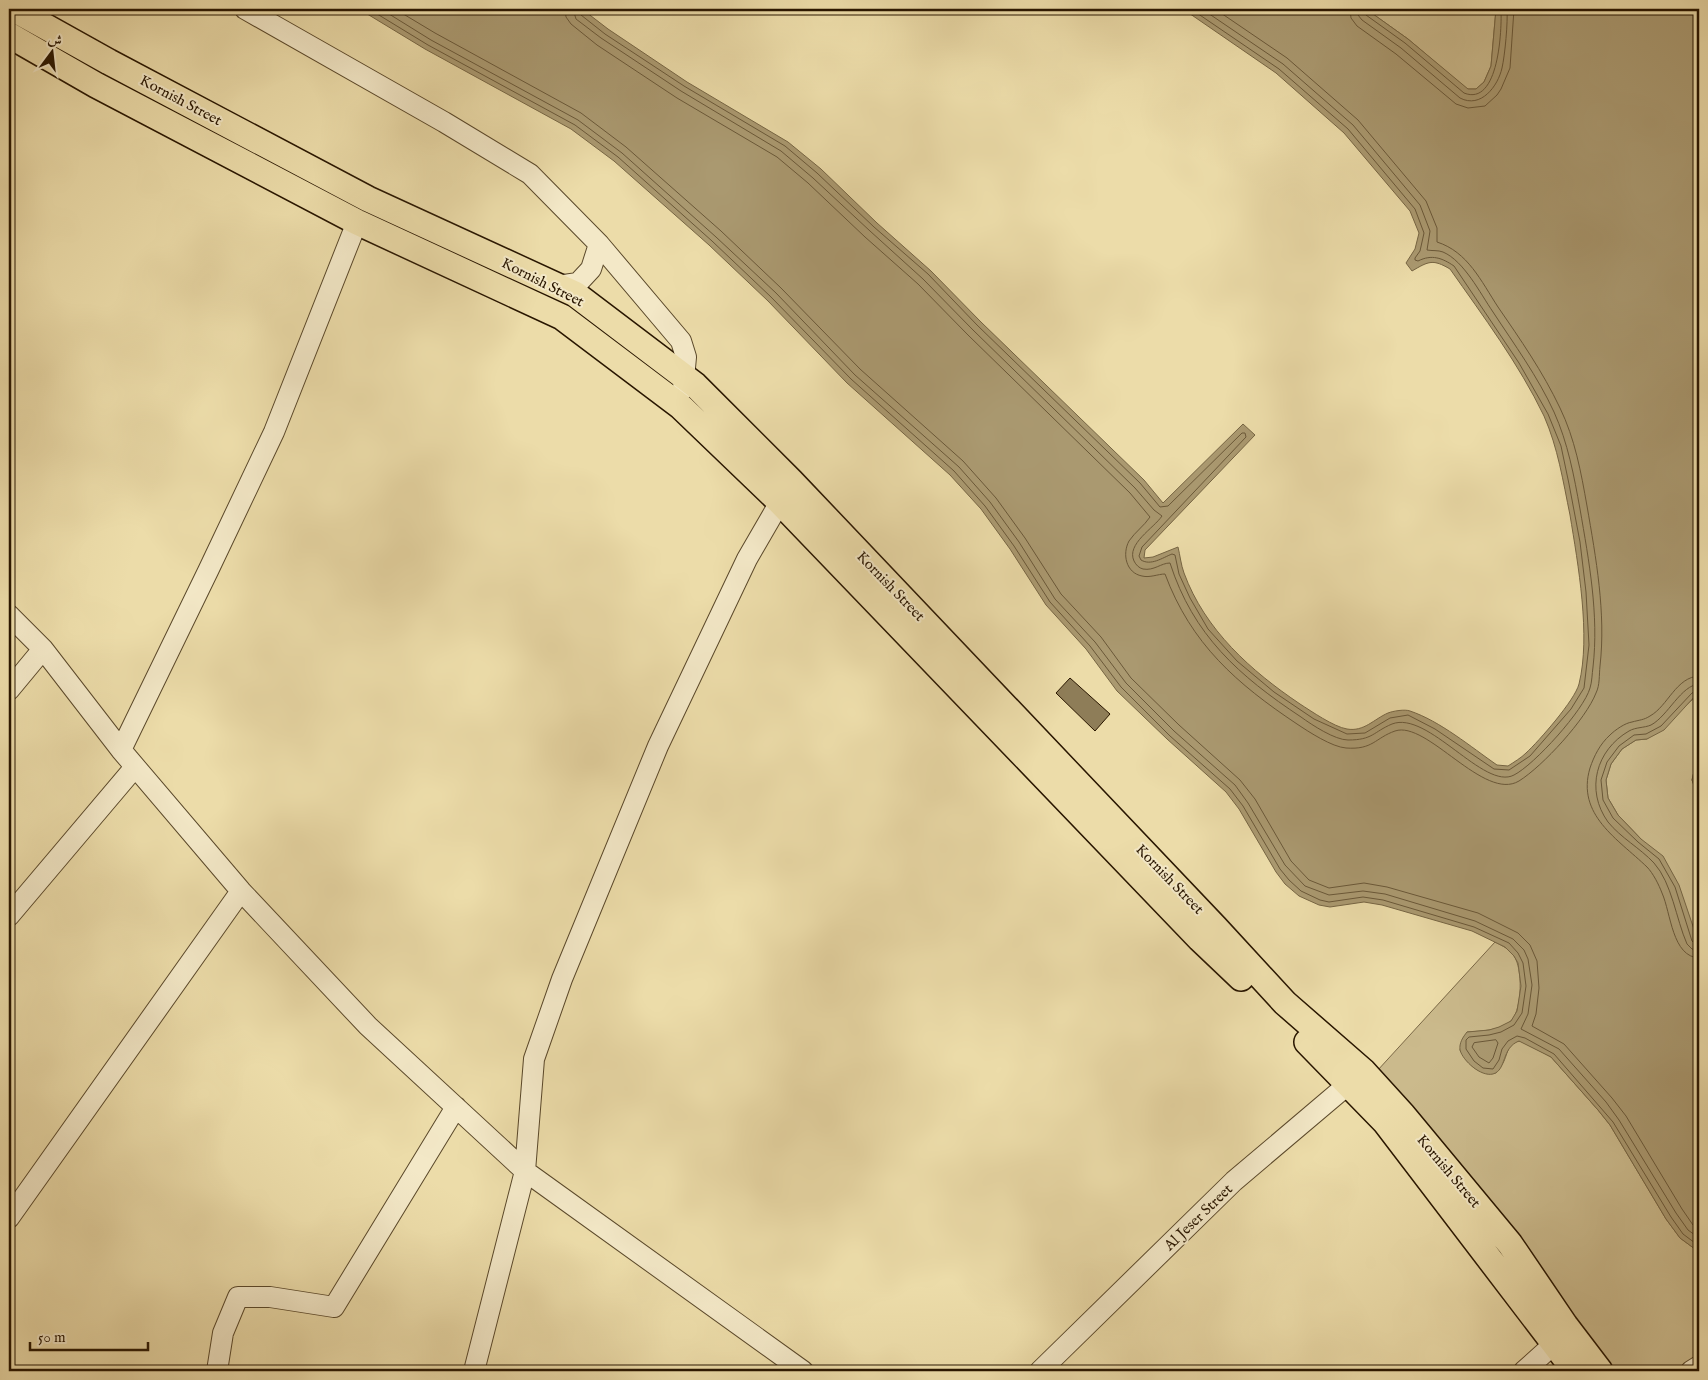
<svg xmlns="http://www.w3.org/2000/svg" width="1708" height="1380" font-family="'IM FELL English',Amiri,serif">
	<rect width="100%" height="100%" fill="#ecdca9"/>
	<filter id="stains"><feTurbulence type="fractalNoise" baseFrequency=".004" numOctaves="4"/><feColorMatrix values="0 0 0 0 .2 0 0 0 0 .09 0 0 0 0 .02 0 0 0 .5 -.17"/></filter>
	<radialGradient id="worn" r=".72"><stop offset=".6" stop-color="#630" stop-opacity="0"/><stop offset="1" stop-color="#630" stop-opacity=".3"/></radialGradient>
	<path fill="#cbba8c" stroke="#7a6846" d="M 1366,9 L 1496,9 L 1491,66 L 1484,82 L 1476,89 L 1467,89 L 1408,39 Z
		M 1699,694 L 1699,756 L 1697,759 L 1692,780 L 1699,799 L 1699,944 L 1693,929 L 1641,839 L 1618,815 L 1608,798 L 1606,780 L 1611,764 L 1622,749 L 1636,740 L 1647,739 Z
		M 1495,942 C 1503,946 1509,949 1514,956 C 1523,969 1522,1008 1512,1020 C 1501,1031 1481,1031 1467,1032 L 1460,1050 C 1471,1067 1475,1073 1496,1073 C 1498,1070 1501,1066 1503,1063 C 1508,1054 1508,1038 1523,1042 L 1551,1057 L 1598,1110 L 1610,1125 L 1666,1219 L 1680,1238 L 1699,1252 L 1699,1371 L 1605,1371 L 1377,1071 Z"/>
	<path fill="#aa9970" stroke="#766543" d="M 359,9 L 582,9 L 608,29 L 687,82 L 788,142 L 821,169 L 877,223 L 931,271 L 981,322 L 1144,480 L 1163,503 L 1243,424 L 1255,435 L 1145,550 L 1144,558 L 1153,557 L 1178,547 C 1180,555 1181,565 1184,573 C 1205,630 1251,671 1300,704 C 1311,711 1334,727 1347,729 C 1364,732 1374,719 1388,713 C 1393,711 1405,709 1410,711 C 1440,721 1471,747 1497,765 L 1508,766 C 1514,762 1521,758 1526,753 C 1539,741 1575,700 1579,684 C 1591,636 1578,564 1570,515 C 1563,481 1558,448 1544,416 C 1519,364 1483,316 1450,269 C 1433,259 1429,261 1412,271 L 1406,263 L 1415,249 L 1419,233 L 1410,211 L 1344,133 L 1276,73 L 1183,9 L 1366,9 L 1408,39 L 1468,89 L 1476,89 L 1484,82 L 1491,66 L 1496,9 L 1699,9 L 1699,694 L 1695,696 L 1664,730 L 1647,739 L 1636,740 L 1622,749 L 1611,764 L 1606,780 L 1608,798 L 1618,815 L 1641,839 L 1663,856 L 1679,885 L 1699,944 L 1699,1252 L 1680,1238 L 1666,1219 L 1610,1125 L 1598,1110 L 1551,1057 L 1519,1041 C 1501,1048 1507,1070 1493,1074 C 1481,1077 1463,1061 1460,1050 C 1459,1043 1463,1037 1467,1032 L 1489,1030 L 1499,1027 L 1511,1021 L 1517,1011 L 1521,986 L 1518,963 L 1514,956 L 1505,947 L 1472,931 L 1382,905 L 1364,902 L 1330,907 L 1319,905 L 1299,896 L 1285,884 L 1276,872 L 1239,809 L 1226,792 L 1167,739 L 1117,691 L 1086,649 L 1046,605 L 1010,549 L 981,509 L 950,475 L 847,383 L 768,301 L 709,245 L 614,161 L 571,129 L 425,49 Z
		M 1699,756 L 1699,799 L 1692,780 L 1697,759 Z"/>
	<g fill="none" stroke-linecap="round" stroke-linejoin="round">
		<path stroke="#6a5838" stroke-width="1" d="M 369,9 L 428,45 L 575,125 L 618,157 L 712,241 L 771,297 L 851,379 L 954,471 L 985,506 L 1014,546 L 1050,602 L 1090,646 L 1121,687 L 1170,736 L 1230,789 L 1243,806 L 1280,869 L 1289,880 L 1301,891 L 1320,900 L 1329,902 L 1363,897 L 1383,900 L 1474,927 L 1509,943 L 1518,953 L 1523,963 L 1526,986 L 1522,1013 L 1514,1025 L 1501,1032 L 1489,1035 L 1469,1037 L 1466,1040 L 1466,1049 L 1474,1061 L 1483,1068 L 1493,1069 L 1499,1060 L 1502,1049 L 1508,1041 L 1517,1036 L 1525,1038 L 1554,1054 L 1613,1122 L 1671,1217 L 1683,1234 L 1699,1246
			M 381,9 L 431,40 L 578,120 L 622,153 L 716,237 L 776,293 L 855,375 L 959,467 L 990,502 L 1019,542 L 1055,599 L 1095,642 L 1126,683 L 1174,731 L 1235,785 L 1248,803 L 1285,865 L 1305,886 L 1329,895 L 1363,891 L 1385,894 L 1475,921 L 1513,939 L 1524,950 L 1528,959 L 1532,985 L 1528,1014 L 1521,1029 L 1559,1049 L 1606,1102 L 1619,1120 L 1676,1213 L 1688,1230 L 1699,1238
			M 395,9 L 435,33 L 581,113 L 626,147 L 721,231 L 781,288 L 860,369 L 963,461 L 996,498 L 1025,538 L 1061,594 L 1101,637 L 1131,678 L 1179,725 L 1240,780 L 1255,799 L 1291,861 L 1309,880 L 1329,888 L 1364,883 L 1387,887 L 1478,913 L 1518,933 L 1530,945 L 1537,961 L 1539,988 L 1536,1014 L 1532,1026 L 1564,1044 L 1612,1098 L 1626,1116 L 1682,1209 L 1693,1225 L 1699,1229
			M 565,9 L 566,17 L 571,24 L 597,45 L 677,98 L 777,157 L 808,183 L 865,237 L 918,284 L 968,335 L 1130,493 L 1150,517 C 1144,526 1135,532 1129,541 C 1122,554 1126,573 1142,576 C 1150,578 1158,574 1165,574 C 1191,644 1237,684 1297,724 C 1309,732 1332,747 1346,748 C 1373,750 1375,738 1395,731 C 1427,720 1484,802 1519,781 C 1543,766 1586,719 1596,693 C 1600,685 1599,675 1600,666 C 1606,613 1596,558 1587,506 C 1581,472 1575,439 1560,408 C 1543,372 1520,339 1498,307 C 1481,281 1468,252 1437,242 L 1437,228 L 1426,201 L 1358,120 L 1287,58 L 1215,9
			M 573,9 L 576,19 L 601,38 L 681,91 L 781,151 L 813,178 L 870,231 L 923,279 L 973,330 L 1135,488 L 1154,510 L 1162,516 C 1154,528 1126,544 1134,561 C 1136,565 1139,568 1143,569 C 1154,571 1161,563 1170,563 C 1193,635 1239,676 1301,717 C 1312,725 1335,740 1348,740 C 1373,740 1373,732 1392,724 C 1428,710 1484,791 1514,775 C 1534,765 1584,710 1590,688 C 1592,682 1592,674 1593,667 C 1599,615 1589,561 1580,509 C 1574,476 1568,443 1554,412 C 1538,377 1514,344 1493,312 C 1480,293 1464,261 1443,252 C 1438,250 1432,251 1427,250 L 1430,231 L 1420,205 L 1353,125 L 1283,64 L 1202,9
			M 579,9 L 581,15 L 605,34 L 684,86 L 785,146 L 817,173 L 874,227 L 928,274 L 977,325 L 1140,483 L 1160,507 L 1168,506 L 1242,433 L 1245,433 L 1246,437 L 1142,547 L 1139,556 L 1141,560 C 1151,566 1162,558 1172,554 L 1175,555 L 1179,574 L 1190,598 L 1208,629 L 1237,661 L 1274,692 L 1314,719 L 1347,734 L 1365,733 L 1390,718 L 1408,715 L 1435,729 L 1494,769 L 1509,770 L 1530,756 L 1571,709 L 1584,688 L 1589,645 L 1586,592 L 1580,542 L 1569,484 L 1561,446 L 1548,414 L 1519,363 L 1454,266 C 1442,258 1432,254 1418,261 L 1415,260 L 1415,258 L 1420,251 L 1424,233 L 1415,209 L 1348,129 L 1279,69 L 1191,9
			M 1350,9 L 1351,18 L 1357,26 L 1396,54 L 1456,104 L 1468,108 L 1485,106 L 1497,95 L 1501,89 L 1510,68 L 1514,9
			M 1357,9 L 1358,15 L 1362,20 L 1401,48 L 1460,98 C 1481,109 1498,86 1502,68 C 1505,55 1508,22 1507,9
			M 1363,9 L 1366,15 L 1405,43 L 1464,93 C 1499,107 1502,29 1501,9
			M 1699,676 C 1676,677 1668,706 1650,716 C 1644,720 1639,720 1632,722 C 1625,723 1615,730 1610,735 C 1600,744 1594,756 1590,768 C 1576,815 1618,839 1647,867 C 1653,873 1659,885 1662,893 C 1671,913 1672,957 1699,958
			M 1699,684 C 1681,685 1668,716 1651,725 C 1644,728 1636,727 1629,731 C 1596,750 1585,790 1608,822 C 1621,838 1640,848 1654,863 C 1672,883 1676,919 1687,944 L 1692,949 L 1699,951
			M 1699,690 L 1692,693 L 1661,726 L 1646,734 L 1634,735 L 1619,746 L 1607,762 L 1601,780 L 1603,800 L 1613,818 L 1638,842 L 1659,859 L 1675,887 L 1692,941 L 1695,944 L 1699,944
			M 1496,1040 L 1498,1043 L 1493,1058 L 1489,1063 L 1479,1057 L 1472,1047 L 1474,1043 Z"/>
	</g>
	<path fill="#8e7d58" stroke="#291600" d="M 1070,678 L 1110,714 L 1095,731 L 1056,693 Z"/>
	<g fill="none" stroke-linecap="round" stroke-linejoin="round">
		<g stroke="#5a482a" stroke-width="22">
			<path id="minor" d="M 245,9 L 444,122 L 530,174 L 599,244 L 681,341 L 686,357 L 683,389
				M 557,286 L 578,283 L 591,269 L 599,244
				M 9,615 L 43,649 L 121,750 L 241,891 L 368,1026 L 525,1171 L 803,1371
				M 9,690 L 43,649
				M 121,750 L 208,571 L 274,432 L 357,222
				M 9,916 L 135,767
				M 9,1218 L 241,891
				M 217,1371 L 223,1333 L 238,1297 L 270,1297 L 334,1307 L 456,1107
				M 474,1371 L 525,1171 L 534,1059 L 562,979 L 658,746 L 747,559 L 780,502
				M 1040,1371 L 1234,1181 L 1358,1076
				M 1524,1371 L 1554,1344
				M 1691,1371 L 1699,1366"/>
		</g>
		<g stroke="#291600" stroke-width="28">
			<path id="major" d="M 14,9 L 109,62 L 368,199 L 575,294 L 695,385 L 791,481 L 1215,927 L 1285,1003 L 1363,1071 L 1403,1115 L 1510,1244 L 1565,1325 L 1600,1371
				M 9,35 L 96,85 L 357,222 L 562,317 L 680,406 L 780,502 L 1200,939 L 1241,978
				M 1307,1042 L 1385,1122 L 1575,1371"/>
		</g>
		<use href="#minor" stroke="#f3e8c7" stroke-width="20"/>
		<use href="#major" stroke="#ecdca9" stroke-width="25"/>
	</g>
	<g text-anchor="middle" stroke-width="4" stroke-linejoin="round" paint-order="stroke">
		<g font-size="15" fill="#291600" stroke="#f3e8c7">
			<text transform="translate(181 100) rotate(28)" y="5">Kornish Street</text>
			<text transform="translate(543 282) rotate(27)" y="5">Kornish Street</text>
			<text transform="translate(891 586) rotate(46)" y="5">Kornish Street</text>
			<text transform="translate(1170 879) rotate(46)" y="5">Kornish Street</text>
			<text transform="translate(1449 1171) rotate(50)" y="5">Kornish Street</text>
			<text transform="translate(1198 1217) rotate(-44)" y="5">Al Jeser Street</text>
		</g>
	</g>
	<rect width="1708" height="1380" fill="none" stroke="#ecdca9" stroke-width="30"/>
	<rect x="10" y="10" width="1688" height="1360" fill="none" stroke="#291600" stroke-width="2.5"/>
	<rect x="15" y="15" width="1678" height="1350" fill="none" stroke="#291600"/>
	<g transform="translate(52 52) rotate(15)" stroke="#f3e8c7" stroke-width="4" paint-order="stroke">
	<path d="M0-4L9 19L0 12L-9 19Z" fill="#291600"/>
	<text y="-8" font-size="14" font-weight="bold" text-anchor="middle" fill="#291600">ش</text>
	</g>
	<path d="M30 1342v8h118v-8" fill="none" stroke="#291600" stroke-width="2.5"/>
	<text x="38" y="1342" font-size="15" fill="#291600" stroke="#f3e8c7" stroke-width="4" paint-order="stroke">50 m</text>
	<rect width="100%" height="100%" filter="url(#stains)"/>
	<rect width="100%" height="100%" fill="url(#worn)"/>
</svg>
